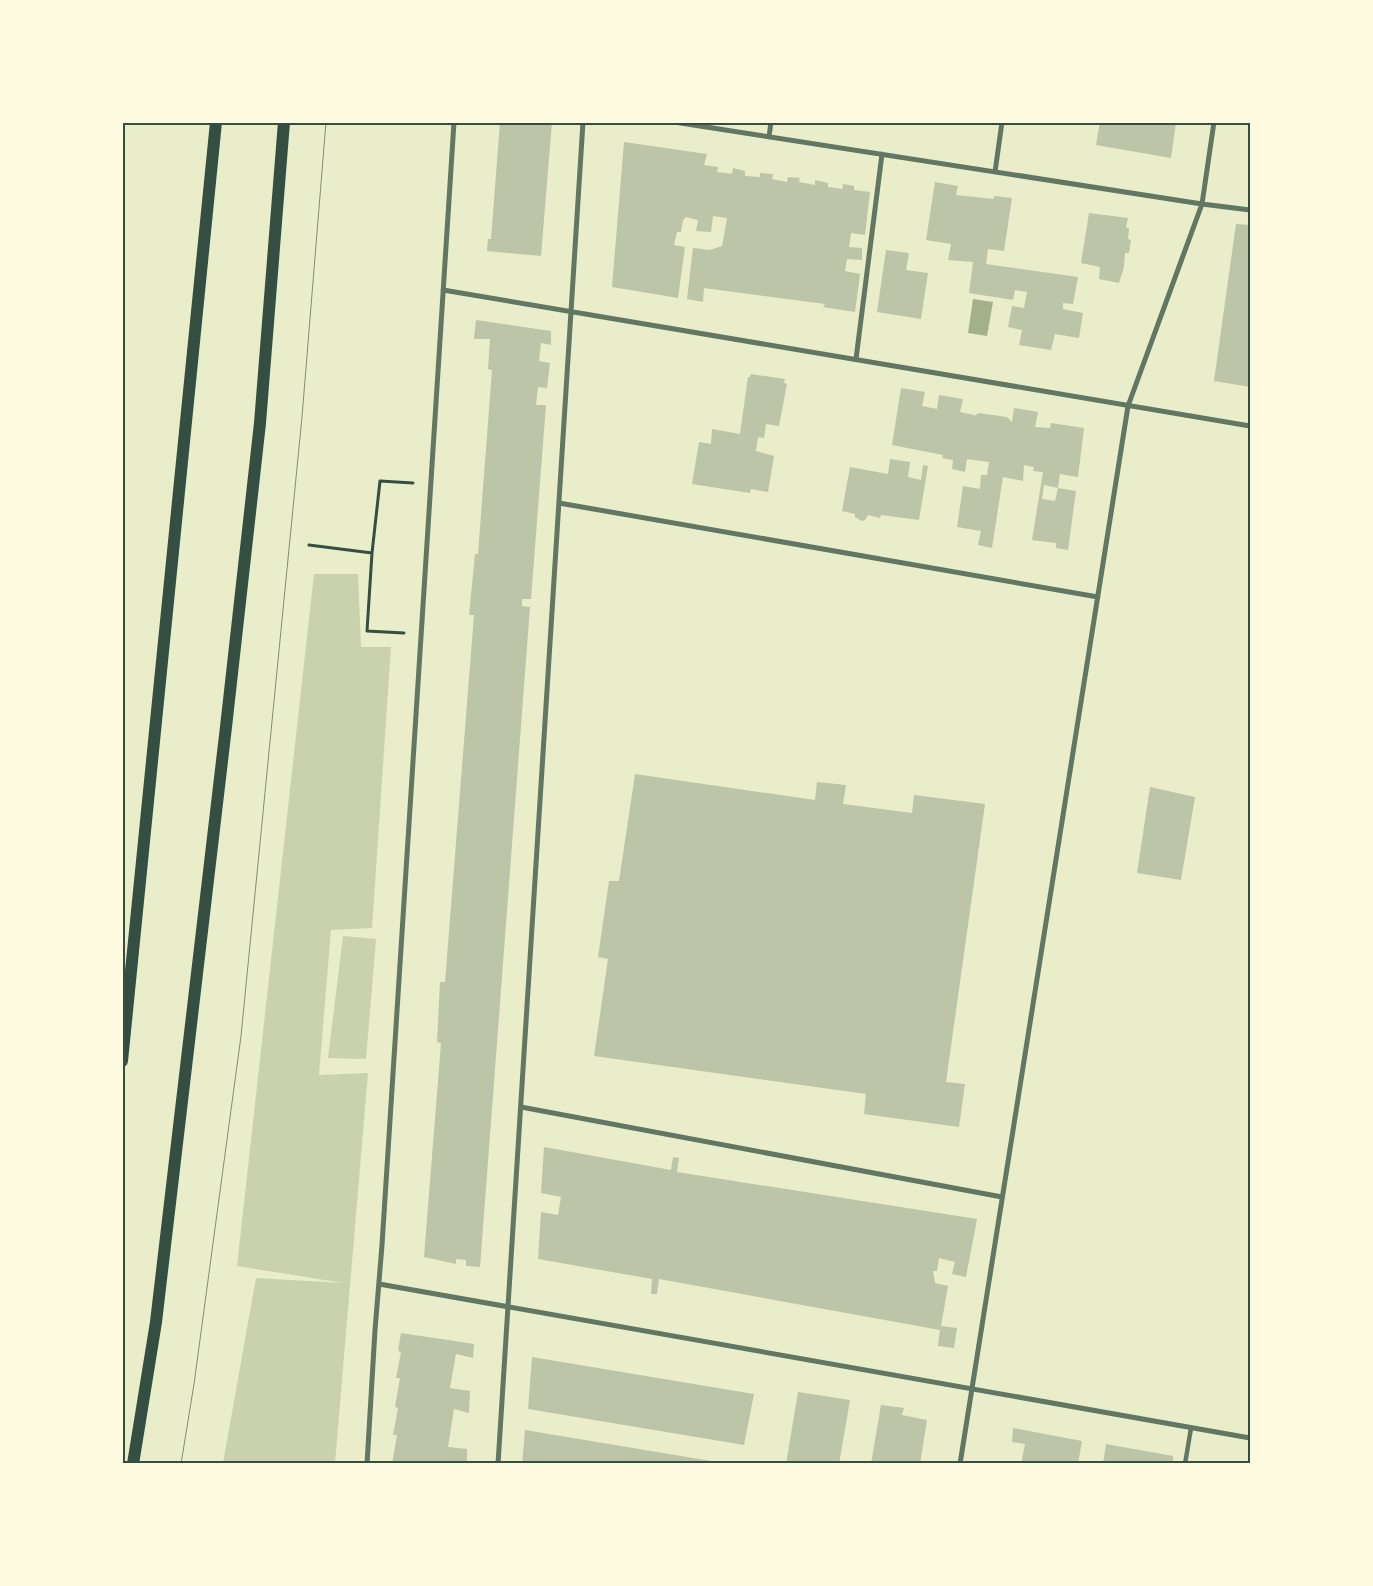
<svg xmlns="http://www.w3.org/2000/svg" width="1373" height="1586" font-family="Rubik,sans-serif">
	<rect width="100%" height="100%" fill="#e9edc9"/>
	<path fill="#cad2ad" d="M 314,574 L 358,574 L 361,647 L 391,647 L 372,928 L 331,930 L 319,1075 L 368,1073 L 335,1463 L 223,1463 L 256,1278 L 343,1283 L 237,1266 Z
		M 343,936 L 376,939 L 366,1059 L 328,1058 Z"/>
	<path fill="#a3b18a" d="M 973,299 L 993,302 L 987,336 L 968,333 Z"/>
	<path fill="#bcc5a7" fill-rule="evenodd" d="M 500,122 L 552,122 L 541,256 L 487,251 L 488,239 L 491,239 Z
		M 1100,122 L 1176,122 L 1171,158 L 1096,145 Z
		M 624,142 L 707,154 L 704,165 L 718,167 L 717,172 L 732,174 L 733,168 L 745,171 L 745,176 L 760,177 L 760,173 L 773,174 L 772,179 L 787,182 L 788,177 L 800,178 L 799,182 L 815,185 L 815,180 L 828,183 L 828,187 L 842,189 L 843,184 L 854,186 L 854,190 L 870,192 L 865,235 L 851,233 L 849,247 L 862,248 L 862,260 L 847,259 L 845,271 L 860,274 L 855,312 L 823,307 L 825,304 L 704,288 L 703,302 L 687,299 L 693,248 L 710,250 L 722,246 L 727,218 L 713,216 L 711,232 L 696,231 L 698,220 L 686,217 L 683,220 L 681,232 L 677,232 L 674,245 L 685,247 L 678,298 L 612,287 Z
		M 935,182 L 958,186 L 956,195 L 994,199 L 994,196 L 1012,198 L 1004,251 L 988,249 L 986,264 L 1078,277 L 1073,304 L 1063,303 L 1063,309 L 1083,313 L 1079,338 L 1055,334 L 1051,350 L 1019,345 L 1022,330 L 1008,327 L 1012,306 L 1024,308 L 1027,292 L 1015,290 L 1013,300 L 969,293 L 973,262 L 948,260 L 951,244 L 926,240 Z
		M 1089,213 L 1128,218 L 1126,228 L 1129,228 L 1128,239 L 1131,240 L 1129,253 L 1125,253 L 1124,267 L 1119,283 L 1099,279 L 1100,267 L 1081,263 Z
		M 1236,224 L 1250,225 L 1250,387 L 1214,381 Z
		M 886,250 L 909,253 L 906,270 L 928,273 L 921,319 L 877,312 Z
		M 476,320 L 551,331 L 551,345 L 541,343 L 539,361 L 550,363 L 547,388 L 538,387 L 536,405 L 546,405 L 531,599 L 522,599 L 522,606 L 530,607 L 480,1267 L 466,1266 L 466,1260 L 456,1259 L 456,1264 L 424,1257 L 441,1043 L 437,1042 L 440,982 L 445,982 L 474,615 L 469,615 L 475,554 L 478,554 L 492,370 L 488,369 L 490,339 L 474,339 Z
		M 751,374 L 785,379 L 784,383 L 787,384 L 779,426 L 766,424 L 764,438 L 758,437 L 756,451 L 774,456 L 768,492 L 751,489 L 750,493 L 692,484 L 699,442 L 711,444 L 712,429 L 740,434 L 748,377 L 750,377 Z
		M 901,388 L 925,392 L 922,406 L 937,409 L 939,395 L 963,399 L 960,412 L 974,415 L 974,416 L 979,413 L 1007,417 L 1012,422 L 1014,408 L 1038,412 L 1035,427 L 1050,428 L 1051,423 L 1084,428 L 1078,477 L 1060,474 L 1058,488 L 1076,491 L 1068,550 L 1056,548 L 1056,543 L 1032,540 L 1043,472 L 1033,471 L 1034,467 L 1024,465 L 1023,481 L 1003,477 L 992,548 L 978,545 L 981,531 L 957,527 L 963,486 L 980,489 L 981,475 L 987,475 L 989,462 L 967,459 L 965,472 L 952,469 L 953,460 L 942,458 L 943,455 L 892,445 ZM 1044,485 L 1058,488 L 1055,501 L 1042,499 Z
		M 890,459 L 910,462 L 908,477 L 921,480 L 923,465 L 928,466 L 919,520 L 881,515 L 880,518 L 868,515 L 865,520 L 862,521 L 855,517 L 855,514 L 842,511 L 850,467 L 888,474 Z
		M 635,774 L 815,800 L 817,782 L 846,785 L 843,804 L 912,813 L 914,795 L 985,804 L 946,1082 L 965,1084 L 959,1127 L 864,1114 L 866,1094 L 594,1056 L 608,959 L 598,957 L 609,881 L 619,881 Z
		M 1150,787 L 1195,797 L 1181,880 L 1137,873 Z
		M 544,1147 L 671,1170 L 673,1157 L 679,1158 L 677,1172 L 977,1219 L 966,1277 L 952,1274 L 955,1262 L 939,1258 L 937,1271 L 933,1271 L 935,1283 L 948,1286 L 941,1326 L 957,1328 L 954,1348 L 938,1346 L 940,1330 L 659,1279 L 657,1294 L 651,1294 L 652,1279 L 538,1259 L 541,1212 L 558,1215 L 561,1197 L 541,1193 Z
		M 401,1333 L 474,1344 L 473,1358 L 456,1354 L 450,1388 L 470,1391 L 469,1413 L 454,1409 L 448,1447 L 467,1449 L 467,1464 L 392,1464 L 397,1435 L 393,1435 L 398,1408 L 395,1407 L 400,1378 L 396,1378 L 401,1352 L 398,1351 Z
		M 532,1357 L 754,1394 L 744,1445 L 528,1409 Z
		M 798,1392 L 850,1400 L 839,1464 L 786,1464 Z
		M 881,1405 L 904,1408 L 902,1415 L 927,1420 L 920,1464 L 871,1464 Z
		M 1013,1428 L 1082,1441 L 1078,1464 L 1021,1464 L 1025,1444 L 1012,1442 Z
		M 525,1430 L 717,1462 L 717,1464 L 522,1464 Z
		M 1106,1444 L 1173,1456 L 1173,1464 L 1103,1464 Z"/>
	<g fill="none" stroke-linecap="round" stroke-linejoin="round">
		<path stroke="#344e41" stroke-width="3" d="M 309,545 L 372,553 L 380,481 L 413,483
			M 372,553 L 367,631 L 404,633"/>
		<path stroke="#617663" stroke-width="4.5" d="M 1185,1464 L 1191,1428"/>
		<path stroke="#617663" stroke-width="5" d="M 674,122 L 1202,204 L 1250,210
			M 769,137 L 771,122
			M 995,172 L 1002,122
			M 443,290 L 1250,426
			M 856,359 L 882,154
			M 559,503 L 1098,597
			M 521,1107 L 1002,1197
			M 379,1284 L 1250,1438
			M 367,1464 L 375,1330 L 382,1245 L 454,122
			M 498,1464 L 583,122
			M 960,1464 L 1128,406 L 1202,204 L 1214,122"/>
		<path stroke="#344e41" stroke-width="12" d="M 122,1061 L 216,122
			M 133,1464 L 156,1322 L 226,727 L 260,423 L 284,122"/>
		<path stroke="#7c8e77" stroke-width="1" d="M 181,1464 L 194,1384 L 241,1036 L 302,417 L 326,122"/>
	</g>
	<rect width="1373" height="1586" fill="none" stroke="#fefae0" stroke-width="248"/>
	<rect x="124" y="124" width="1125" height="1338" fill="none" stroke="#344e41" stroke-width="2"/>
</svg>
